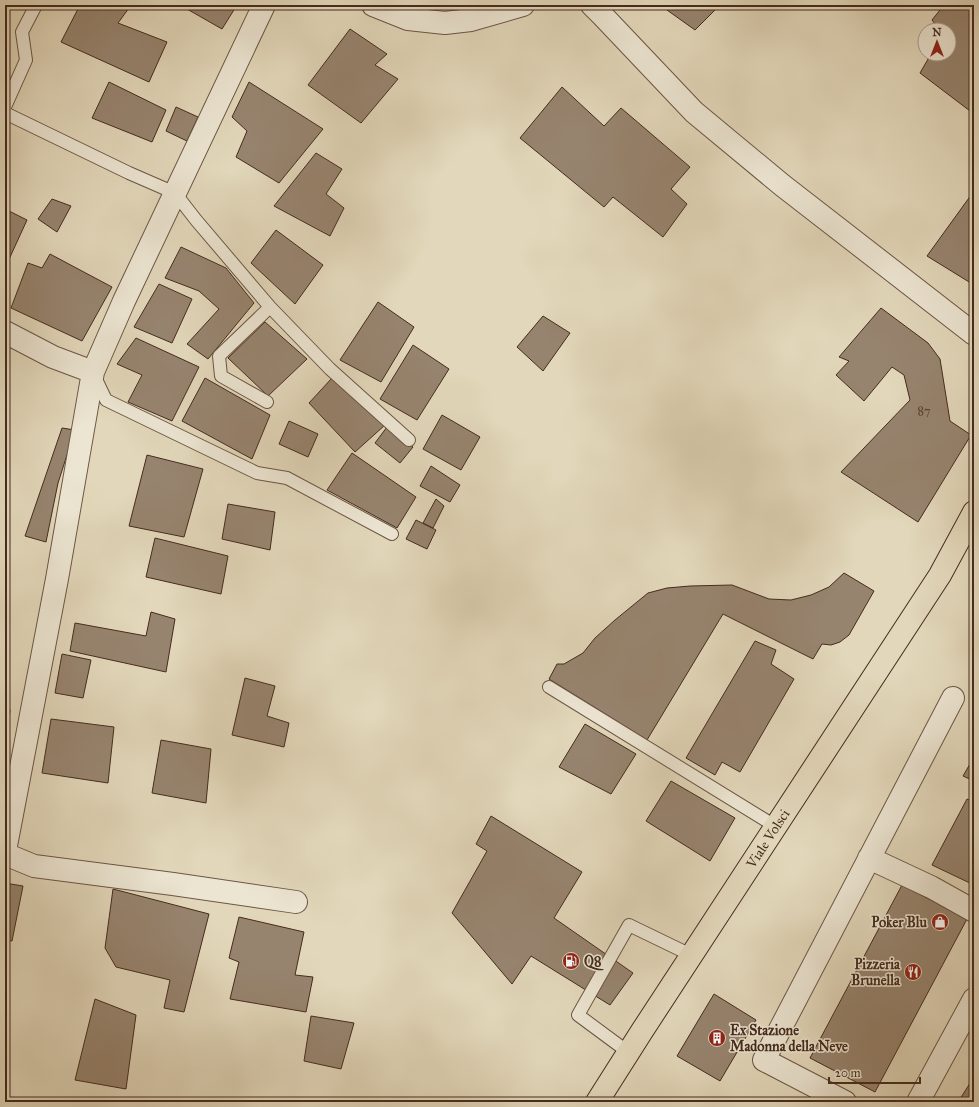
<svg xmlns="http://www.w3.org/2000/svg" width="979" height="1107" font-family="'IM FELL Great Primer',serif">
	<rect width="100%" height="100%" fill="#e2d7ba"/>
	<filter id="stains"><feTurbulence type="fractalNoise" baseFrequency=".005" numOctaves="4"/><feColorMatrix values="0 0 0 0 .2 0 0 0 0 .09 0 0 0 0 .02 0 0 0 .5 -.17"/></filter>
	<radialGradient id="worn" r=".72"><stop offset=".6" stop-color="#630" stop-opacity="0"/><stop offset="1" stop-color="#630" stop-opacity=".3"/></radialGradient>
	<path fill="#97846f" stroke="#452b1e" d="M 80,5 L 124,5 L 129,8 L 118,23 L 167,42 L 149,82 L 61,42 Z
		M 180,5 L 237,5 L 222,29 Z
		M 660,5 L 712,5 L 717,8 L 695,30 Z
		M 944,5 L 974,5 L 974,114 L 920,73 L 931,54 L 949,54 L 949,30 L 940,30 L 932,20 Z
		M 350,29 L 387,54 L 375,65 L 398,79 L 361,123 L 308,85 Z
		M 109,82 L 166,110 L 152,142 L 92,118 Z
		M 249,82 L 323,129 L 279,183 L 236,157 L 247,131 L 232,117 Z
		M 562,87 L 604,126 L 621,108 L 690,167 L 671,189 L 687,204 L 663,237 L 613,197 L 604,207 L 520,138 Z
		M 176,107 L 198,117 L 187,141 L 166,131 Z
		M 316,153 L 342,169 L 326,194 L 344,208 L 330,236 L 274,206 Z
		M 974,191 L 974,285 L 927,256 Z
		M 52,199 L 71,206 L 57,232 L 38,219 Z
		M 5,209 L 27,220 L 5,268 Z
		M 276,230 L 323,265 L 295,304 L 251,263 Z
		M 181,247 L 226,268 L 254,303 L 208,359 L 187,344 L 219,309 L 199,291 L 165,278 Z
		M 50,254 L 112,287 L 82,341 L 11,308 L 28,263 L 42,268 Z
		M 159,284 L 192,299 L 172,343 L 134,327 Z
		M 378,302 L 414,327 L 381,382 L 340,360 Z
		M 881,308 L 928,343 L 940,359 L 950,421 L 971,435 L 918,522 L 841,472 L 910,400 L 904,375 L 892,367 L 864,401 L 836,375 L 849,361 L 839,357 Z
		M 543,316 L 570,333 L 543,371 L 517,347 Z
		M 265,322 L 307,359 L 268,396 L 228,358 Z
		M 136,338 L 199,367 L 172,421 L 128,402 L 142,375 L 117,364 Z
		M 413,345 L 449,369 L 417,420 L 380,399 Z
		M 205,378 L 270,415 L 252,459 L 182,421 Z
		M 332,378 L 385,425 L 355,452 L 309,403 Z
		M 442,415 L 480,437 L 461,470 L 423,449 Z
		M 289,421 L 318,434 L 308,457 L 279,444 Z
		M 387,427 L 413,447 L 400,463 L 375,443 Z
		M 62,428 L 75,430 L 58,483 L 46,542 L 25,536 Z
		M 352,453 L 416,497 L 397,528 L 327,490 Z
		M 147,455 L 203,469 L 184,537 L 129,526 Z
		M 431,466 L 460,485 L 450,502 L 420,486 Z
		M 436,499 L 444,506 L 433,528 L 423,523 Z
		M 228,504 L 275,512 L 270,550 L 222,539 Z
		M 416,520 L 436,530 L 427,549 L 406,539 Z
		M 155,538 L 228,556 L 221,594 L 146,577 Z
		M 844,573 L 874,591 L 849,635 L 840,642 L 831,645 L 822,644 L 813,659 L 723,614 L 647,740 L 549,679 L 557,664 L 564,664 L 583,653 L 595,638 L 615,620 L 648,593 L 667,588 L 690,586 L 732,585 L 769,599 L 791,600 L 811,595 L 829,587 Z
		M 151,612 L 175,619 L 166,672 L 70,651 L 75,623 L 146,636 Z
		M 755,641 L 776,650 L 771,664 L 794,679 L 740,772 L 722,762 L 715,775 L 686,758 Z
		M 62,654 L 91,660 L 83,698 L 55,693 Z
		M 245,678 L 275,686 L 267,716 L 289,723 L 284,747 L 232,735 Z
		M 5,709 L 10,710 L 5,756 Z
		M 51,719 L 114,727 L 108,783 L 42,773 Z
		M 585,724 L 636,754 L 611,794 L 559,767 Z
		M 161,740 L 211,749 L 206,803 L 152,793 Z
		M 974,757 L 974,781 L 963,776 Z
		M 671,781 L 735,818 L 710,861 L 646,821 Z
		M 967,799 L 974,802 L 974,885 L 932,865 Z
		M 491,816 L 582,872 L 554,918 L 633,973 L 610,1005 L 531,956 L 512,984 L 452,913 L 487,851 L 476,844 Z
		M 5,883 L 23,886 L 12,941 L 5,940 Z
		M 902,885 L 967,919 L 875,1092 L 810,1058 Z
		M 113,889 L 209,914 L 184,1012 L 164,1008 L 170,980 L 116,967 L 105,948 Z
		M 239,917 L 304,932 L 295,975 L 313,977 L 306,1012 L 230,999 L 239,962 L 229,958 Z
		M 714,994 L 756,1020 L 720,1081 L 677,1056 Z
		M 95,999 L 136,1015 L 126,1089 L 75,1080 Z
		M 311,1016 L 354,1023 L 341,1069 L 304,1061 Z
		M 974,1077 L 974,1102 L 958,1102 Z"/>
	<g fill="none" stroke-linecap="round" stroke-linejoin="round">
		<g stroke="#6c5645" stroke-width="14">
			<path id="lane" d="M 5,107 L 26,60 L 22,32 L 36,5
				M 5,113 L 129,173 L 175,193 L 196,220 L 270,307 L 330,369 L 409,440
				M 94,375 L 106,400 L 257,473 L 287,478 L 392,534
				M 267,402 L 221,376 L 219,356 L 270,307
				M 549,687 L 775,826
				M 628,1052 L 578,1015 L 629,925 L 691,955"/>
		</g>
		<g stroke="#6c5645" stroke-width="24">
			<path id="street" d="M 373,5 L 408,19 L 445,23 L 471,20 L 523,5
				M 592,5 L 602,15 L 694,112 L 782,185 L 974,334
				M 5,332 L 53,357 L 93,372 L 124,301 L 264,5
				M 5,851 L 57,579 L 93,372
				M 5,854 L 34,866 L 173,884 L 296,902
				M 869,858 L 931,887 L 974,911
				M 845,1102 L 764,1060 L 953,698
				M 918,1102 L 974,999"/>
		</g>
		<g stroke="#452b1e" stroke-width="24">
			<g id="primary">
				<path id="s1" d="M 597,1102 L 642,1031 L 940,575 L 974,512"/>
			</g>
		</g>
		<use href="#lane" stroke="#ece5d2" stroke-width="12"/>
		<use href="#street" stroke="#ece5d2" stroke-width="22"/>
		<use href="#primary" stroke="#e2d7ba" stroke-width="22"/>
	</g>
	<defs>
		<g id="shop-disc" transform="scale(0.9)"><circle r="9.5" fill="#8f2418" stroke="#ece5d2"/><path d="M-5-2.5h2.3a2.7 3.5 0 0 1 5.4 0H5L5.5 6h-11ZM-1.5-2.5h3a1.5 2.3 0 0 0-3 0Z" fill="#fff"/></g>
		<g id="fuel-disc" transform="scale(0.9)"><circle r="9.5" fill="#8f2418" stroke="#ece5d2"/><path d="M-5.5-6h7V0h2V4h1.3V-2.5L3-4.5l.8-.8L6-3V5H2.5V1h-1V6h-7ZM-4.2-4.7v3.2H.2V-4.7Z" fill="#fff"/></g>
		<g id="restaurant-disc" transform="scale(0.9)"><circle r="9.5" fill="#8f2418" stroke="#ece5d2"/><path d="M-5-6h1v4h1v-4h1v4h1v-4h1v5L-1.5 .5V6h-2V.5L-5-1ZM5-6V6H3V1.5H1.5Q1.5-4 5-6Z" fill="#fff"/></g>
		<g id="building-disc" transform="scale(0.9)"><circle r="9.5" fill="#8f2418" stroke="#ece5d2"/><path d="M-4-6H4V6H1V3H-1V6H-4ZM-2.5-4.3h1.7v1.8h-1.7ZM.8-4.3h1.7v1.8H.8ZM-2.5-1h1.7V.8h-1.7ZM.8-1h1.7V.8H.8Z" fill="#fff"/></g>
	</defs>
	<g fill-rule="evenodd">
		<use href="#shop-disc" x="940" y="922"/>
		<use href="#fuel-disc" x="571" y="961"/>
		<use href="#restaurant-disc" x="913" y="972"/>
		<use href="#building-disc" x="717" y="1038"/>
	</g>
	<g text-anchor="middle" stroke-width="3" stroke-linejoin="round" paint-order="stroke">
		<g font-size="12" fill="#5a4132">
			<text x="924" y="415">87</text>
		</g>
		<g font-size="14" fill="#452b1e" stroke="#ece5d2">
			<text dy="5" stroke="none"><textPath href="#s1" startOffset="314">Viale Volsci</textPath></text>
		</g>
		<g font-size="14" font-weight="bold" fill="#452b1e" stroke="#ece5d2" text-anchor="end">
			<text x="927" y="927">Poker Blu</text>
			<text x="584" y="966" text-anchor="start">Q8</text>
			<text x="900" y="969">Pizzeria<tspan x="900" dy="16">Brunella</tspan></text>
			<text x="730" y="1035" text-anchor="start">Ex Stazione<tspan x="730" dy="16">Madonna della Neve</tspan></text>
		</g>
	</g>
	<rect width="979" height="1107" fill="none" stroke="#e2d7ba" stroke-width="20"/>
	<rect x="6" y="6" width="967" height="1095" fill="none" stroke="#452b1e" stroke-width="2"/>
	<rect x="10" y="10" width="959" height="1087" fill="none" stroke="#452b1e"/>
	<g transform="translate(937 42)"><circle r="19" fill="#ece5d2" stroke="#a99b8a"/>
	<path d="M0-3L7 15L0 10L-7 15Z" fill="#8f2418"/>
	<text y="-6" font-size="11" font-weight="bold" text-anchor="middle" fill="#452b1e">N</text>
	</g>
	<path d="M829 1077v6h91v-6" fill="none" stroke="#452b1e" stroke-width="2"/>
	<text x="835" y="1077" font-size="12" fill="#452b1e" stroke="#ece5d2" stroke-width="3" paint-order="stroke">20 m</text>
	<rect width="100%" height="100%" filter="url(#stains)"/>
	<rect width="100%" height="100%" fill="url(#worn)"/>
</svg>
